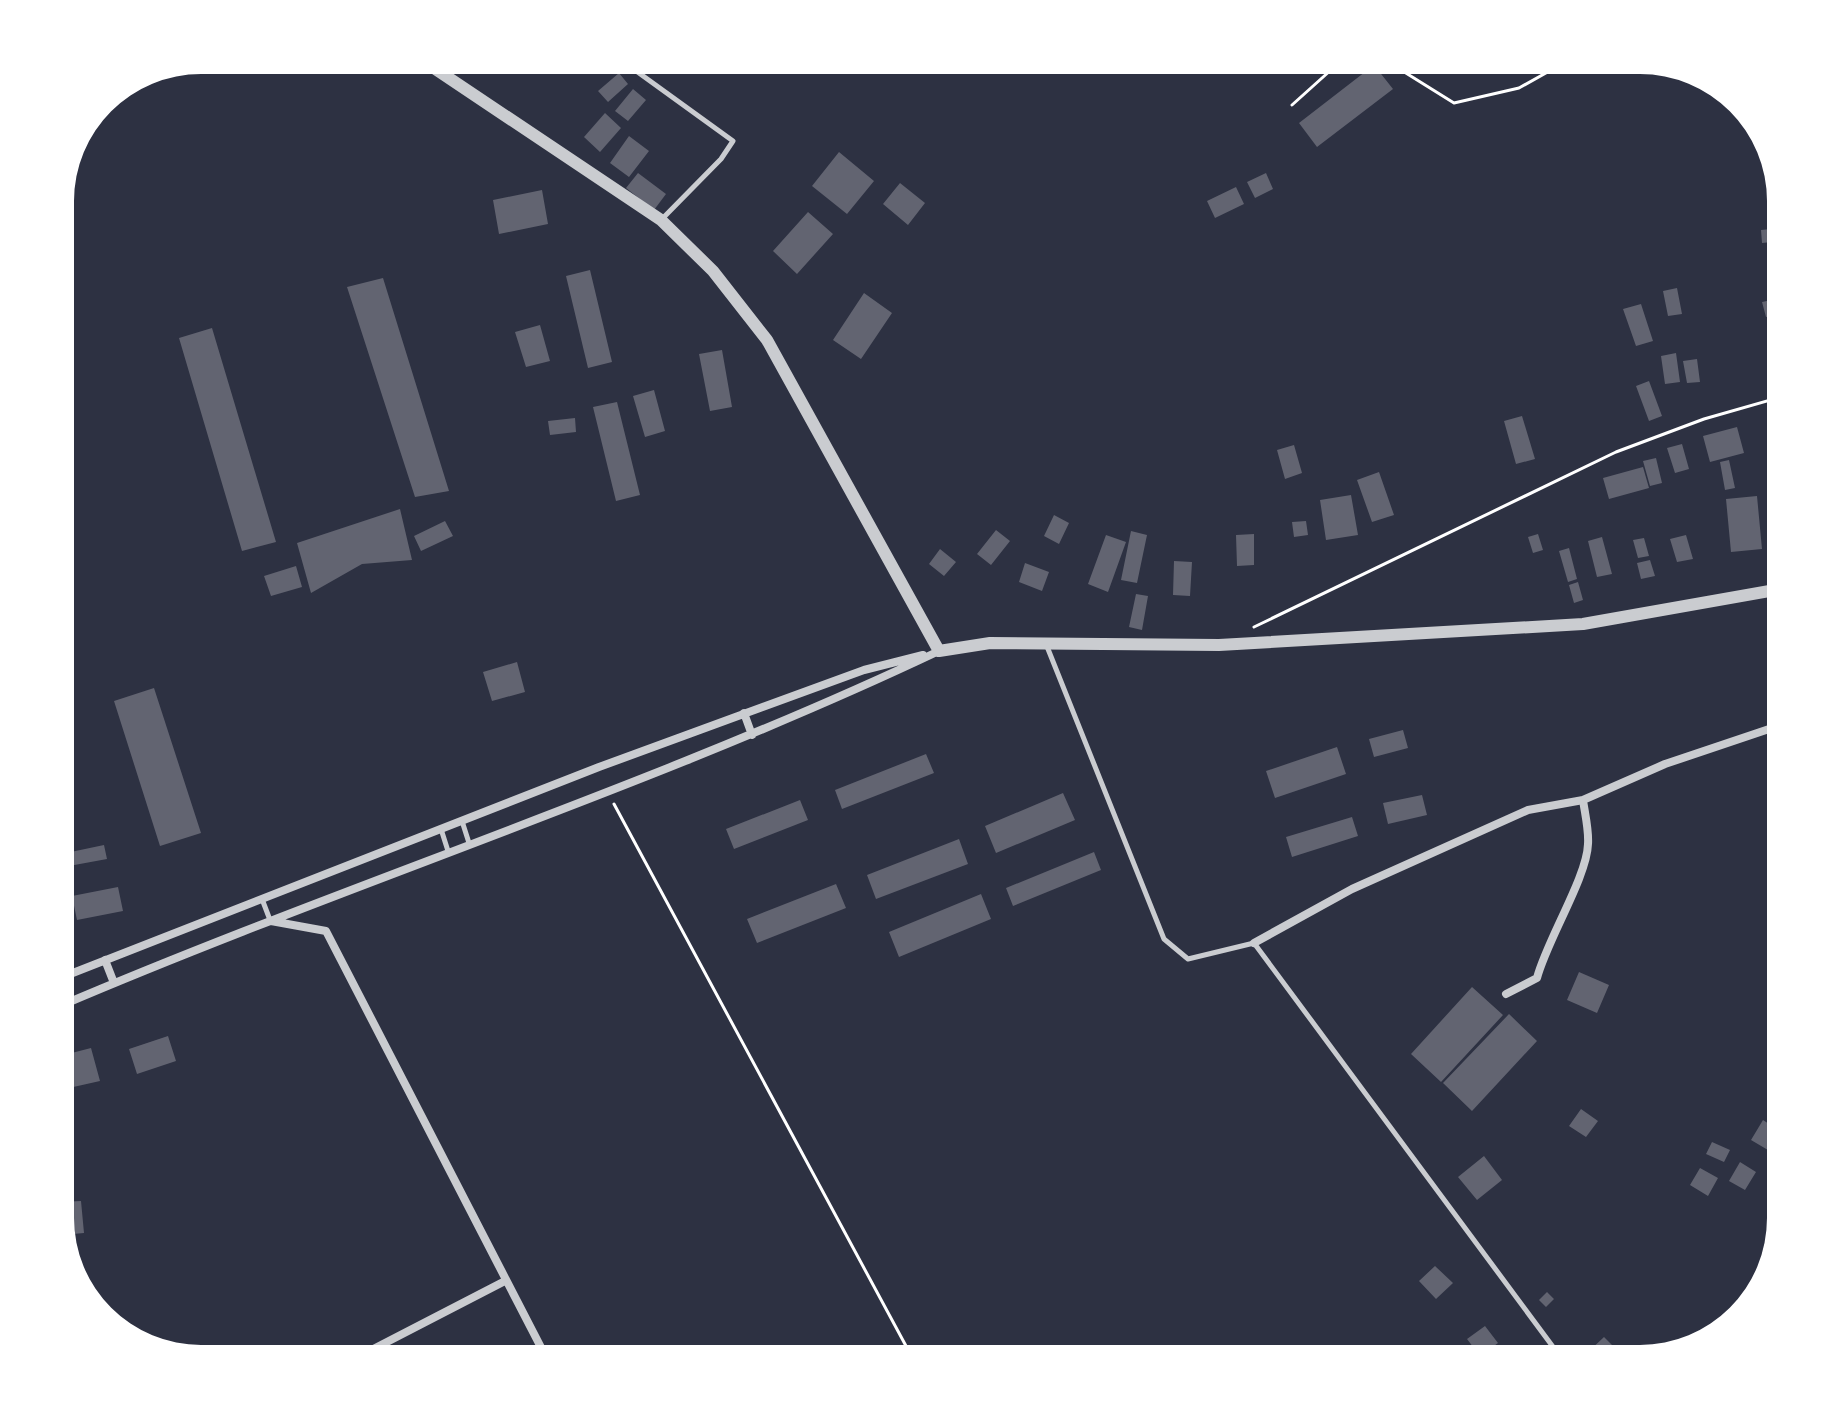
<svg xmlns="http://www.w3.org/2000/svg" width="1841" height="1419" font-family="'Archivo Narrow',sans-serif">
	<rect width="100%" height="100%" fill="#2d3142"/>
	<path fill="#626471" d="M 1374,65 L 1393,89 L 1317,147 L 1299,123 Z
		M 619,73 L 628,84 L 608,102 L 598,91 Z
		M 633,89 L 646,100 L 628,121 L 615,111 Z
		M 605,113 L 621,128 L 600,152 L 584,137 Z
		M 629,136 L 649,151 L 629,177 L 610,163 Z
		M 839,152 L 874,181 L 847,214 L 812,186 Z
		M 638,173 L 666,194 L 654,210 L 626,188 Z
		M 1266,173 L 1273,189 L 1255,198 L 1247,182 Z
		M 900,183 L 925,203 L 908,225 L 883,204 Z
		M 1236,187 L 1244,204 L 1215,218 L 1207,201 Z
		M 542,190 L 548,224 L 499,234 L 493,200 Z
		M 808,212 L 833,234 L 797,274 L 773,251 Z
		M 1771,229 L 1772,242 L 1762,243 L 1761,230 Z
		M 590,270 L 612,362 L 588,368 L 566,276 Z
		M 383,278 L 449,491 L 415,497 L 347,287 Z
		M 1677,288 L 1682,314 L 1668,316 L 1663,291 Z
		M 864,293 L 892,313 L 861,359 L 833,340 Z
		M 1781,298 L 1781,314 L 1766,317 L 1762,302 Z
		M 1641,304 L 1653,341 L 1636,346 L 1623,309 Z
		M 540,325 L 550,361 L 526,367 L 515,332 Z
		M 212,328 L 276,542 L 242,551 L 179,338 Z
		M 722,350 L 732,407 L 710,411 L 699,354 Z
		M 1676,353 L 1680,382 L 1665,384 L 1661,356 Z
		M 1697,359 L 1700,382 L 1687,383 L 1683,361 Z
		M 1649,381 L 1662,416 L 1649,421 L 1636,386 Z
		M 654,390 L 665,431 L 645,437 L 633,396 Z
		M 617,402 L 640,495 L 616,501 L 593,407 Z
		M 1522,416 L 1535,459 L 1516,464 L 1504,421 Z
		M 575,418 L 576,432 L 550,435 L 548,421 Z
		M 1737,427 L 1744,453 L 1710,462 L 1703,436 Z
		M 1682,444 L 1689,469 L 1675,473 L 1667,448 Z
		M 1294,445 L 1302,473 L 1285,479 L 1277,450 Z
		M 1656,458 L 1662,483 L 1650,486 L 1643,461 Z
		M 1729,460 L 1735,488 L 1725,490 L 1720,462 Z
		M 1643,467 L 1649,488 L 1609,499 L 1603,478 Z
		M 1379,472 L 1394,515 L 1372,522 L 1357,480 Z
		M 1351,495 L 1358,535 L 1326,540 L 1320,500 Z
		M 1757,496 L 1762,549 L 1731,552 L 1726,499 Z
		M 400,509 L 412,560 L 362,564 L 311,593 L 297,543 Z
		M 1054,515 L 1069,523 L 1059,544 L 1044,536 Z
		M 445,521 L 453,536 L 421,551 L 414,536 Z
		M 1306,521 L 1308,535 L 1294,537 L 1292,522 Z
		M 996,530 L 1010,541 L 991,565 L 977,554 Z
		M 1131,531 L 1147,535 L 1137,583 L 1121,580 Z
		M 1254,534 L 1254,565 L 1237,566 L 1236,535 Z
		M 1538,534 L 1543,550 L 1533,553 L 1528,537 Z
		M 1106,535 L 1126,542 L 1108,592 L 1088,584 Z
		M 1686,535 L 1693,559 L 1677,562 L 1670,539 Z
		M 1781,536 L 1781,562 L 1776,563 L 1771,537 Z
		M 1602,537 L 1612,574 L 1597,577 L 1588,541 Z
		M 1644,538 L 1649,556 L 1638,558 L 1633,540 Z
		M 1569,548 L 1577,579 L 1568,582 L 1559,551 Z
		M 940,549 L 956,562 L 944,576 L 929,564 Z
		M 1650,560 L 1655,576 L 1641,579 L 1637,563 Z
		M 1174,561 L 1192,562 L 1190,596 L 1173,595 Z
		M 1025,563 L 1049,572 L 1042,591 L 1019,582 Z
		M 296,566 L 302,587 L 271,596 L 264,576 Z
		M 1578,582 L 1583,600 L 1574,603 L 1569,585 Z
		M 1136,594 L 1148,596 L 1142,630 L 1129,627 Z
		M 517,662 L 525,692 L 492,701 L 483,672 Z
		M 154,688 L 201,833 L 160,846 L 114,701 Z
		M 1403,730 L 1408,748 L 1374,757 L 1369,739 Z
		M 1337,747 L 1346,774 L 1275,798 L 1266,771 Z
		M 926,754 L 934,773 L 842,809 L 835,790 Z
		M 61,782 L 69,812 L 60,815 L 60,783 Z
		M 1063,793 L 1075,820 L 996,853 L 985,826 Z
		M 1422,795 L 1427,815 L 1388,824 L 1383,803 Z
		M 800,800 L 808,820 L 734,849 L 726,829 Z
		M 1352,817 L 1358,836 L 1292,857 L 1286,837 Z
		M 959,839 L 968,864 L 876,899 L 867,875 Z
		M 104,845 L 107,859 L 69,866 L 66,853 Z
		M 1094,852 L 1101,870 L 1013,906 L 1006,888 Z
		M 836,884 L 846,908 L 757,943 L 747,919 Z
		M 118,887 L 123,911 L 77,920 L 72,896 Z
		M 981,894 L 991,919 L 899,957 L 889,932 Z
		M 1579,972 L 1609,985 L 1597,1013 L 1567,1000 Z
		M 1472,987 L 1503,1015 L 1441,1082 L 1411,1054 Z
		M 1509,1014 L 1537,1041 L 1472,1111 L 1443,1083 Z
		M 168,1036 L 176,1061 L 137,1074 L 129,1049 Z
		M 91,1048 L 100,1081 L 60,1090 L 60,1056 Z
		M 1581,1109 L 1598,1121 L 1586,1137 L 1569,1126 Z
		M 1763,1120 L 1781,1132 L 1781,1140 L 1773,1153 L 1751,1140 Z
		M 1712,1142 L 1730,1150 L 1724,1162 L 1706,1154 Z
		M 1484,1156 L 1502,1180 L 1477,1200 L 1458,1177 Z
		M 1740,1162 L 1756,1172 L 1745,1190 L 1729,1181 Z
		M 1700,1168 L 1718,1178 L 1708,1196 L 1690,1185 Z
		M 81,1201 L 84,1233 L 62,1235 L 60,1202 Z
		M 1435,1266 L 1453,1283 L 1436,1299 L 1419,1281 Z
		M 1547,1292 L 1554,1299 L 1546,1307 L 1539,1300 Z
		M 1485,1326 L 1498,1343 L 1480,1356 L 1467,1339 Z
		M 1604,1337 L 1624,1357 L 1622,1359 L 1591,1359 L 1586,1354 Z"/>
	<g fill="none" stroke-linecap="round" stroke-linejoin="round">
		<path stroke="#fff" stroke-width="3" d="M 1385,60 L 1454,103 L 1519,88 L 1569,60
			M 1292,105 L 1342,60
			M 1254,627 L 1616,452 L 1704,419 L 1781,397
			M 614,804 L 913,1359"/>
		<path stroke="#caccd0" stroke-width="5" d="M 621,60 L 733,141 L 721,159 L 663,218
			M 1046,644 L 1164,939 L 1188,959 L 1254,943 L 1562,1359
			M 462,821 L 469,843
			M 441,829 L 448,851
			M 262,899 L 270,920"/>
		<path stroke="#caccd0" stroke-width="8" d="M 744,713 L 752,735
			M 271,921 L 326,931 L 547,1359
			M 1254,943 L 1352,889 L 1528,810 L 1583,800 L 1665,764 L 1781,725
			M 105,960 L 114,983
			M 60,978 L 599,767 L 864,670 L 923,655
			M 1506,994 L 1537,978 C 1547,940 1587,877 1588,844 C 1589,830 1585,814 1583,800
			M 60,1006 C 351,882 654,786 939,651
			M 354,1359 L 505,1281"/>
		<path stroke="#caccd0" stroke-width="12" d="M 422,60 L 661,220 L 713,271 L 767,340 L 939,651 L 990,643 L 1219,645 L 1583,624 L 1781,589"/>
	</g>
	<path d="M0 0H1841V1419H0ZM201 74H1640A127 127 0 0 1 1767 201V1218A127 127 0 0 1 1640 1345H201A127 127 0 0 1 74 1218V201A127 127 0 0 1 201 74Z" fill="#fff" fill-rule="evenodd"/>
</svg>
